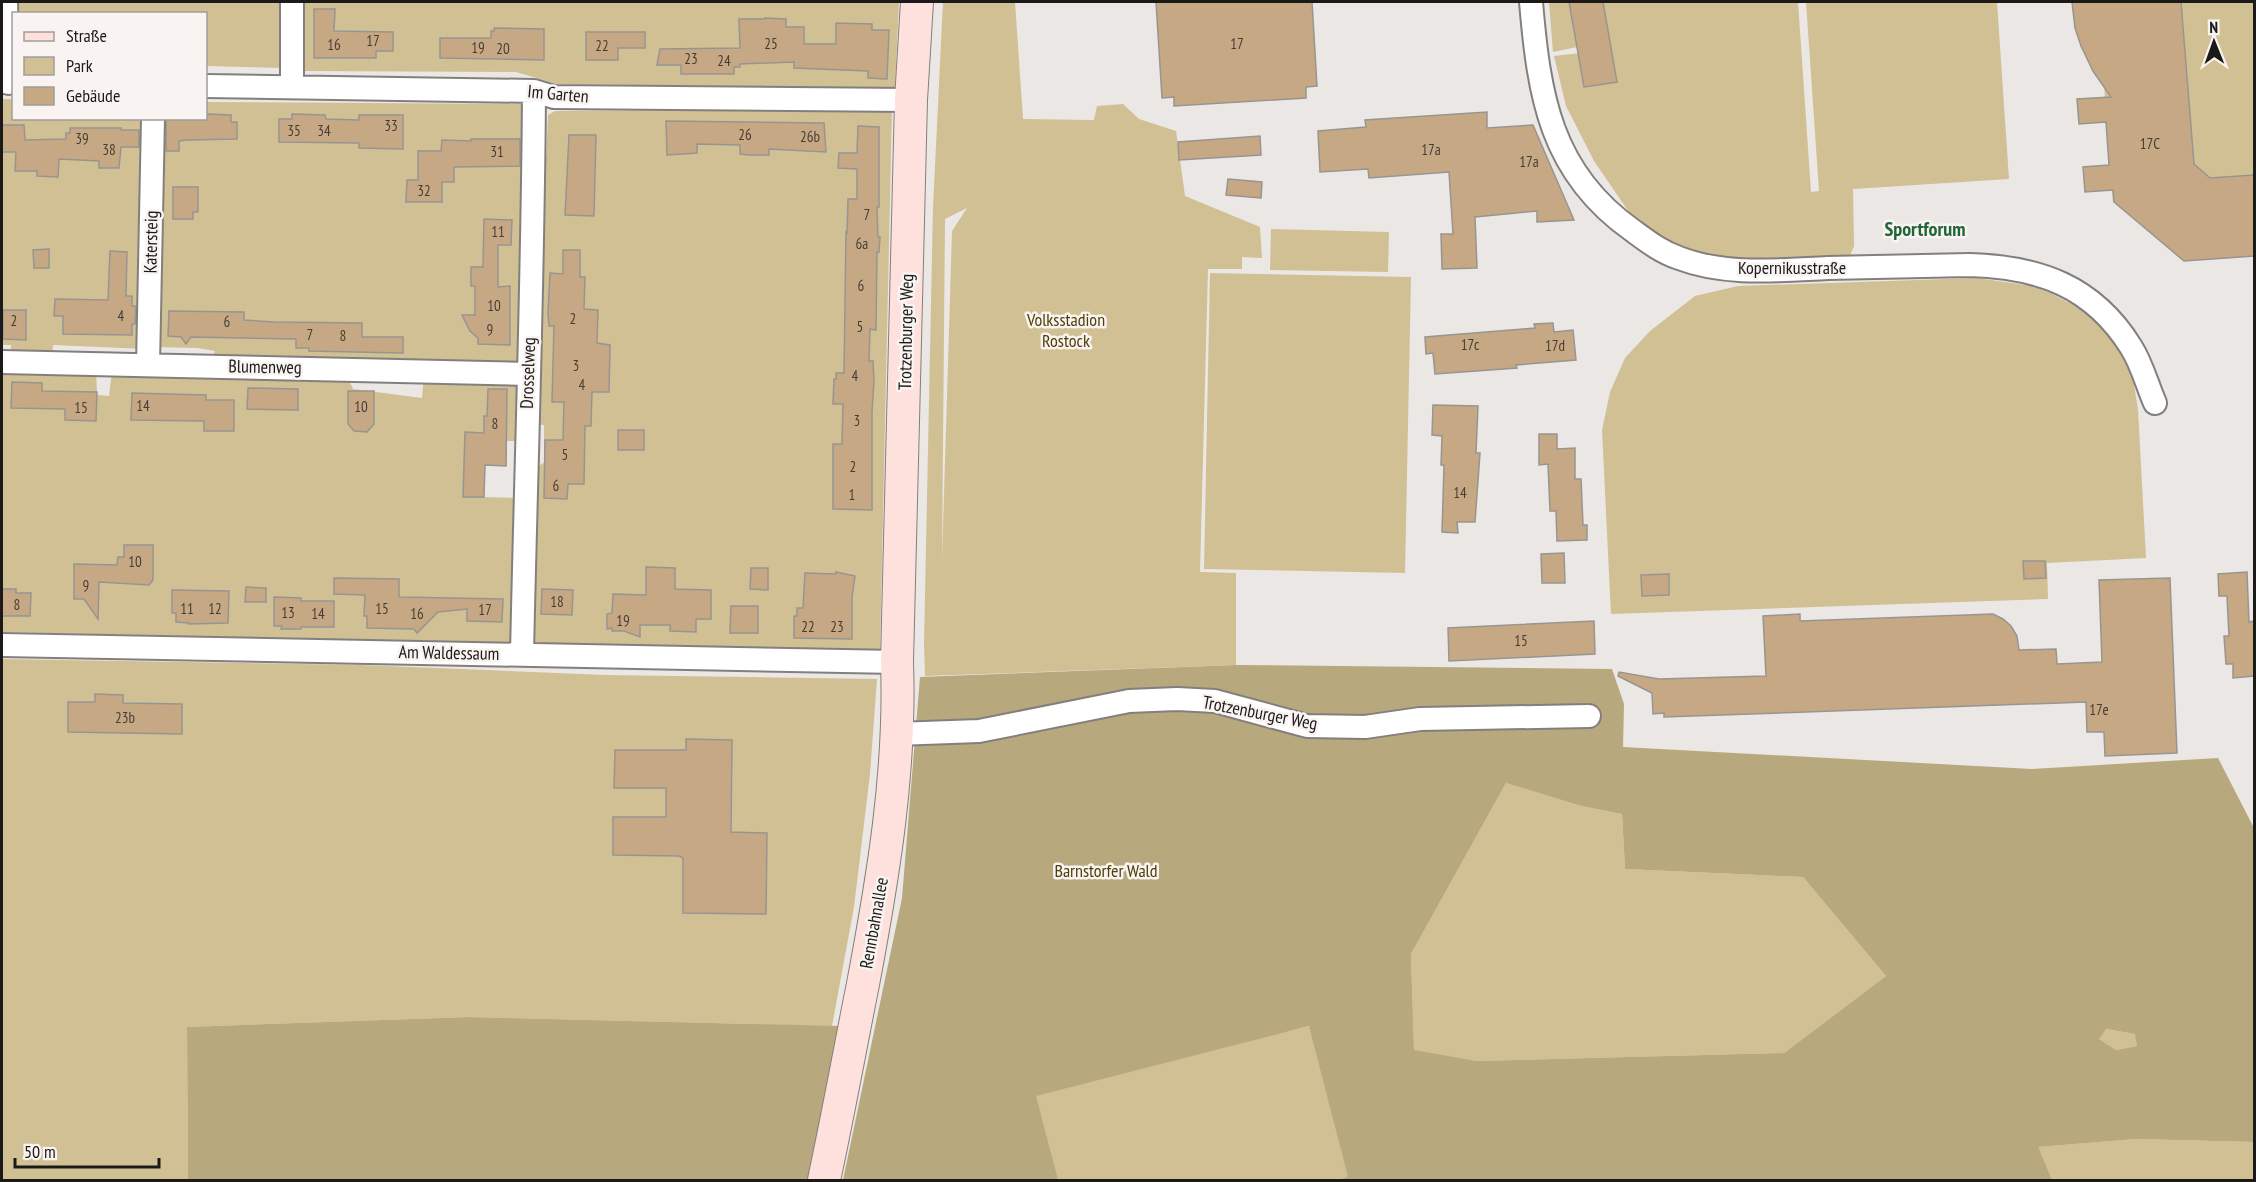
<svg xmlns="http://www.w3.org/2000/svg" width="2256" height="1182" font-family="'PT Sans Narrow',sans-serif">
	<rect width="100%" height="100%" fill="#ebe7e4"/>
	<path fill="#d0c094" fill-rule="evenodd" d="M 15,2 L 281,2 L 281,68 L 206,66 L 206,14 L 16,13 Z
		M 300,2 L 899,2 L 895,88 L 557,84 L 516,72 L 302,71 Z
		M 943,2 L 1015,2 L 1023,119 L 1094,120 L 1097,106 L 1123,104 L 1139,119 L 1176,131 L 1185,196 L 1260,227 L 1262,258 L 1242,257 L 1242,269 L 1208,269 L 1200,572 L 1236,573 L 1236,665 L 925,676 L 924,644 L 933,207 ZM 967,208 L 952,231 L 942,560 L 945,219 Z
		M 1549,2 L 1569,2 L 1580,45 L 1577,45 L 1577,47 L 1553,52 Z
		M 1603,2 L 1798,2 L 1811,192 L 1819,191 L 1806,2 L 1997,2 L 2009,179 L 1853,189 L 1854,246 L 1849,258 L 1730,260 L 1669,243 L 1631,215 L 1594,161 L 1566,106 L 1554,56 L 1581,53 L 1584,87 L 1617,82 Z
		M 2072,2 L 2254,2 L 2254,256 L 2184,261 L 2113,202 L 2111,174 L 2101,175 L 2101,191 L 2085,192 L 2083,167 L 2109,165 L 2104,84 L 2093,71 L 2081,46 L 2075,28 Z
		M 2,99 L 13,99 L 14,118 L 150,119 L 146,349 L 53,345 L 52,357 L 11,357 L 11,345 L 2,345 Z
		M 206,102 L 525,104 L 522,368 L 225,362 L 214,354 L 215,351 L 197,348 L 152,347 L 157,119 L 206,118 Z
		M 892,109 L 880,650 L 532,645 L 533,468 L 544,463 L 544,425 L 534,424 L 548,115 L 555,111 Z
		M 1271,229 L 1389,232 L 1388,272 L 1270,270 Z
		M 1210,273 L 1411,277 L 1405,573 L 1204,569 Z
		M 1977,278 L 2039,287 L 2086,312 L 2114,341 L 2133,377 L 2138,410 L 2146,558 L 2047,563 L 2048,599 L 1611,614 L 1602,430 L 1610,392 L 1625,358 L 1650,331 L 1695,296 L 1738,286 Z
		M 2,367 L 96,369 L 97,395 L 109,396 L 112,372 L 349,380 L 353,389 L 422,398 L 424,376 L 520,379 L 518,441 L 507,441 L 507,466 L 484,465 L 484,497 L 519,498 L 516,643 L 2,632 Z
		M 2,659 L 361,665 L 606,675 L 877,679 L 870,774 L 854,907 L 832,1026 L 469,1017 L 187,1027 L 188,1180 L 2,1180 Z
		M 1506,783 L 1581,806 L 1622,814 L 1625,869 L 1803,877 L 1886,976 L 1784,1053 L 1477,1061 L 1414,1051 L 1411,954 Z
		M 1310,1026 L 1349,1180 L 1001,1180 L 979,1101 Z
		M 2105,1029 L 2136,1034 L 2137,1046 L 2116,1050 L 2099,1039 Z
		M 2136,1139 L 2254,1142 L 2254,1180 L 2052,1180 L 2037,1147 Z"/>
	<path fill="#b8a87d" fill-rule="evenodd" d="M 1237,665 L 1612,669 L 1624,704 L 1623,747 L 2032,769 L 2218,758 L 2254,828 L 2254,1142 L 2136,1139 L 2038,1147 L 2052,1180 L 1338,1180 L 1348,1177 L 1309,1026 L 1036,1096 L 1058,1180 L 843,1180 L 902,898 L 920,677 ZM 1506,783 L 1581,806 L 1622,814 L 1625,869 L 1803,877 L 1886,976 L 1784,1053 L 1477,1061 L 1414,1050 L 1411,954 ZM 2106,1029 L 2135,1034 L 2137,1046 L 2116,1050 L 2099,1039 Z
		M 469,1017 L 840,1026 L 811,1180 L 188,1180 L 187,1027 Z"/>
	<path fill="#c7a884" stroke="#989591" stroke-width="1.5" d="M 1156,2 L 1312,2 L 1317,86 L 1306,87 L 1306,98 L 1174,106 L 1174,97 L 1162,98 Z
		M 1569,2 L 1603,2 L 1617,82 L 1584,87 Z
		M 2072,2 L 2181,2 L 2194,164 L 2210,178 L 2254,175 L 2254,256 L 2184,261 L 2114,202 L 2113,190 L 2085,192 L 2083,167 L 2109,165 L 2106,122 L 2079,124 L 2077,99 L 2111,97 L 2093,71 L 2081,46 L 2075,28 Z
		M 314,9 L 335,9 L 334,31 L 393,32 L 393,51 L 376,51 L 376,58 L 314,58 Z
		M 765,18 L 786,19 L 786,27 L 804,27 L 804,44 L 836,44 L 836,23 L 872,24 L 872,30 L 889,30 L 887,79 L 868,78 L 868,71 L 794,68 L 794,62 L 740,64 L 740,67 L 734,67 L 734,74 L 681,74 L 681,65 L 657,65 L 660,49 L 740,48 L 739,19 L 765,19 Z
		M 494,28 L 544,29 L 544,60 L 440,58 L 440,38 L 491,38 L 491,31 L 494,31 Z
		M 586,32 L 645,32 L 645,48 L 618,48 L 618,60 L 586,60 Z
		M 1487,112 L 1487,128 L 1533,125 L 1574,220 L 1537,222 L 1537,211 L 1475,217 L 1477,268 L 1442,269 L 1441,234 L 1453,234 L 1449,172 L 1369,178 L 1368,169 L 1320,172 L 1318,131 L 1366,127 L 1365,120 Z
		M 206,114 L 231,115 L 231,122 L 237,122 L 237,139 L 186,140 L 179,141 L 179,151 L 166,151 L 166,119 L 206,118 Z
		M 292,114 L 325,115 L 326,119 L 359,120 L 359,115 L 403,115 L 403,149 L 359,148 L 359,143 L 279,142 L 279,119 L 292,119 Z
		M 666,121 L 824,123 L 826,152 L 769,149 L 769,155 L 749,155 L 740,154 L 740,145 L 697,144 L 697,153 L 667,155 Z
		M 2,125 L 24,125 L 25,140 L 66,139 L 66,133 L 70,133 L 70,128 L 121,128 L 121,130 L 139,130 L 139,147 L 121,147 L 119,168 L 99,168 L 99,161 L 59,159 L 58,177 L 37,176 L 37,171 L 15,171 L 16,152 L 2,152 Z
		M 858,126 L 879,127 L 879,207 L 877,207 L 878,237 L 880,237 L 879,252 L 877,252 L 876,330 L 870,329 L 869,361 L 873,361 L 874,380 L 872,412 L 872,510 L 833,509 L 833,444 L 842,444 L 843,404 L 833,404 L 834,379 L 836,379 L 836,373 L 844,373 L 846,232 L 847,233 L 848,199 L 857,199 L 857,169 L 838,168 L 839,153 L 857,153 Z
		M 569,135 L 596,135 L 594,216 L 565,215 Z
		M 1260,136 L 1261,155 L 1179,160 L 1178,142 Z
		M 471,139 L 520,139 L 520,166 L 454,167 L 454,182 L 442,182 L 442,202 L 406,202 L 407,180 L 418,180 L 418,151 L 441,151 L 442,140 L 471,141 Z
		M 1228,179 L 1262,182 L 1261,198 L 1226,195 Z
		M 173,187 L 198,187 L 198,212 L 193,212 L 193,219 L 173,219 Z
		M 484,219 L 512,220 L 511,245 L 498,245 L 498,287 L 510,286 L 510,345 L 478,344 L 478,338 L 470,331 L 462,315 L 475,315 L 475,286 L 471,286 L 471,267 L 483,267 Z
		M 49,249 L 49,268 L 34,268 L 33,250 Z
		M 563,250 L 580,250 L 580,277 L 585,277 L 584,309 L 598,310 L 597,343 L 610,345 L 609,392 L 592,392 L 591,426 L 585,426 L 584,484 L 568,484 L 567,499 L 544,498 L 545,440 L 563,440 L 564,402 L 552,402 L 554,326 L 549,326 L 548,313 L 550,273 L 563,274 Z
		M 110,251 L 127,252 L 126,296 L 132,296 L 132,306 L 136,306 L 135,324 L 132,324 L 132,335 L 63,334 L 63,316 L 54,316 L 55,299 L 108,300 Z
		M 3,310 L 26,310 L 26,340 L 3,339 Z
		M 169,311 L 244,312 L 244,320 L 274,322 L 362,323 L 362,337 L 403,337 L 403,353 L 309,351 L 309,348 L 296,348 L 296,339 L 191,337 L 186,344 L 181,337 L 168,336 Z
		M 1553,323 L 1554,332 L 1573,330 L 1576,360 L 1516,365 L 1517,368 L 1435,374 L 1433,353 L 1426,354 L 1425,337 L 1535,328 L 1534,324 Z
		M 12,382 L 42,383 L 42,391 L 97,392 L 96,421 L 65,420 L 65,409 L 11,408 Z
		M 248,388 L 298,389 L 298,410 L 247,409 Z
		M 488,389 L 507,389 L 506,466 L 485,465 L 484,497 L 463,497 L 465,432 L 484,433 L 484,416 L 487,416 Z
		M 348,391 L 374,391 L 374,424 L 367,432 L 354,431 L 348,424 Z
		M 132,393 L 206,395 L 206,400 L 234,400 L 234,431 L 204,431 L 204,421 L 131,420 Z
		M 1433,405 L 1478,406 L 1476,453 L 1480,453 L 1475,522 L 1457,522 L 1458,533 L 1442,532 L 1444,465 L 1441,465 L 1442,436 L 1432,435 Z
		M 618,430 L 644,430 L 644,450 L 618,450 Z
		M 1539,434 L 1557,434 L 1557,449 L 1575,448 L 1575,479 L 1581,479 L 1583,525 L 1587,525 L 1587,540 L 1557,541 L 1556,511 L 1550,511 L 1548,464 L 1539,465 Z
		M 124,545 L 153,545 L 153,580 L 149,585 L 99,582 L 98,619 L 84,599 L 74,599 L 74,564 L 117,565 L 118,557 L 124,557 Z
		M 1564,553 L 1565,583 L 1542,583 L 1541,554 Z
		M 2023,561 L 2045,561 L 2046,578 L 2024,579 Z
		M 646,567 L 675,568 L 675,589 L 711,590 L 711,619 L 696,619 L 696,632 L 670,631 L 670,625 L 640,625 L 640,637 L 624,631 L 612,631 L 612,628 L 607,629 L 607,614 L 612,613 L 613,594 L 646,595 Z
		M 751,568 L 768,568 L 768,590 L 750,589 Z
		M 836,572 L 855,576 L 852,597 L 852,639 L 794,638 L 794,616 L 797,616 L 797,608 L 803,608 L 805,573 L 836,574 Z
		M 2247,572 L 2249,622 L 2254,621 L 2254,676 L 2233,678 L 2233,664 L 2226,664 L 2224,636 L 2229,636 L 2227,596 L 2219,596 L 2218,574 Z
		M 1669,574 L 1669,595 L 1642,596 L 1641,575 Z
		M 334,578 L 399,579 L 399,597 L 503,599 L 502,622 L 467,621 L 467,609 L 438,612 L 417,633 L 414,629 L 367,628 L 367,616 L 364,616 L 365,595 L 334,594 Z
		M 2170,578 L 2177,753 L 2105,756 L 2104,732 L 2087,732 L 2086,702 L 1664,717 L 1664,713 L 1653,714 L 1652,693 L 1618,676 L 1619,672 L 1659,679 L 1766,676 L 1763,616 L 1800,614 L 1800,621 L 1993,614 L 2003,619 L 2011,626 L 2017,636 L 2019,650 L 2056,649 L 2057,664 L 2102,662 L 2099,580 Z
		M 246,587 L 266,588 L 266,602 L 245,602 Z
		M 2,589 L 16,589 L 16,593 L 31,593 L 30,616 L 2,616 Z
		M 542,589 L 573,590 L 572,615 L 541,614 Z
		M 172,590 L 229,591 L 228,623 L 189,624 L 189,623 L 176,622 L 176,613 L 172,613 Z
		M 274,597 L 301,598 L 301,601 L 334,601 L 334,627 L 301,627 L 301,629 L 281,629 L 282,626 L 274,626 Z
		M 731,606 L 758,606 L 758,633 L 730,633 Z
		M 1594,621 L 1595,654 L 1449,661 L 1448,628 Z
		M 95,694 L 123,695 L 123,703 L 182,704 L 182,734 L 68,732 L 68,702 L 95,702 Z
		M 686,739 L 732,740 L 731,832 L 767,833 L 766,914 L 683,913 L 683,858 L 679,856 L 613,855 L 613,817 L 666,817 L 666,788 L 614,788 L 615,750 L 686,750 Z"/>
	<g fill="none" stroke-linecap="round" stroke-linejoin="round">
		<g stroke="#837f7c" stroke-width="26">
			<path id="street" d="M 6,2 L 8,83
				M 1531,2 C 1539,95 1550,172 1632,230 C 1647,241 1661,252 1679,258 C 1725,276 1779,270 1828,268 C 1875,267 1922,266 1970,265 C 2039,267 2093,286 2131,347 C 2142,364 2147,385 2155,403
				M 206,86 L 534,91 L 554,97 L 911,100
				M 292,87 L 292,2
				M 2,362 L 528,374
				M 148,365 L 153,118
				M 2,645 L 897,662
				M 522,654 C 526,467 533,279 534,91
				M 896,734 L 979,731 L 1129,701 L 1177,699 L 1215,701 L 1307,726 L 1365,727 L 1420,719 L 1589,716"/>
		</g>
		<g stroke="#837f7c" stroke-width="34">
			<path id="secondary" d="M 824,1180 C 838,1115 850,1049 863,984 C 883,878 901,771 897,662 L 911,100 L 917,2"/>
		</g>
		<use href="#street" stroke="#fff" stroke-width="22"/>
		<use href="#secondary" stroke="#fee1dc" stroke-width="32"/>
	</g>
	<g text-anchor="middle" stroke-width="5" stroke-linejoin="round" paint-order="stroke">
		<g font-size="15" fill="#463e34">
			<text x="373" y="46">17</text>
			<text x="771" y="49">25</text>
			<text x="1237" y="49">17</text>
			<text x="334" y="50">16</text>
			<text x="602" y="51">22</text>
			<text x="478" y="53">19</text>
			<text x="503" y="54">20</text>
			<text x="691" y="64">23</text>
			<text x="724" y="66">24</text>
			<text x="391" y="131">33</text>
			<text x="294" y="136">35</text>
			<text x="324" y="136">34</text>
			<text x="745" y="140">26</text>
			<text x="810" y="142">26b</text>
			<text x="82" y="144">39</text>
			<text x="2150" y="149">17C</text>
			<text x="109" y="155">38</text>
			<text x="1431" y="155">17a</text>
			<text x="497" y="157">31</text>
			<text x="1529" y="167">17a</text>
			<text x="424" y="196">32</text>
			<text x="867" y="220">7</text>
			<text x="498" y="237">11</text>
			<text x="862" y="249">6a</text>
			<text x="861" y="291">6</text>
			<text x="494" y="311">10</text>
			<text x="121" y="321">4</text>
			<text x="573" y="324">2</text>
			<text x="14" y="326">2</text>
			<text x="227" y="327">6</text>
			<text x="860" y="332">5</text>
			<text x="490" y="335">9</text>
			<text x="310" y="340">7</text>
			<text x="343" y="341">8</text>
			<text x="1470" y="350">17c</text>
			<text x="1555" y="351">17d</text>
			<text x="576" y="371">3</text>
			<text x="855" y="381">4</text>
			<text x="582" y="390">4</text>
			<text x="143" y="411">14</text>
			<text x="361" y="412">10</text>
			<text x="81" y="413">15</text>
			<text x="857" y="426">3</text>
			<text x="495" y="429">8</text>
			<text x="565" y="460">5</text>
			<text x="853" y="472">2</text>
			<text x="556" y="491">6</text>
			<text x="1460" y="498">14</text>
			<text x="852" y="500">1</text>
			<text x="135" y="567">10</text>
			<text x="86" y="591">9</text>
			<text x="557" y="607">18</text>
			<text x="17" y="610">8</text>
			<text x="187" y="614">11</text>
			<text x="215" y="614">12</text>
			<text x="382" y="614">15</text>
			<text x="485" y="615">17</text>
			<text x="288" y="618">13</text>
			<text x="318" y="619">14</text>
			<text x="417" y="619">16</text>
			<text x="623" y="626">19</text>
			<text x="808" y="632">22</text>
			<text x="837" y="632">23</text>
			<text x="1521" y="646">15</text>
			<text x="2099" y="715">17e</text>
			<text x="125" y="723">23b</text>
		</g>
		<g font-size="18" fill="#1b1a19" stroke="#f9f4f1">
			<text transform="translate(558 94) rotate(5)" y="6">Im Garten</text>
			<text transform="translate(151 242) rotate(-89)" y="6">Katersteig</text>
			<text x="1792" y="274">Kopernikusstraße</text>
			<text transform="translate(906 332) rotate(-89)" y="6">Trotzenburger Weg</text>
			<text transform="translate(265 367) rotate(1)" y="6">Blumenweg</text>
			<text transform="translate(528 373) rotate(-88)" y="6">Drosselweg</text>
			<text transform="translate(449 653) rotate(1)" y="6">Am Waldessaum</text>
			<text transform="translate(1260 713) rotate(11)" y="6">Trotzenburger Weg</text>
			<text transform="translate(874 923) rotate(-80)" y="6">Rennbahnallee</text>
		</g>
		<g font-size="18" fill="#4f3e05" stroke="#f9f4f1">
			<text x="1066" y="326">Volksstadion<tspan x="1066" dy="21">Rostock</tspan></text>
			<text x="1106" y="877">Barnstorfer Wald</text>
		</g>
		<g font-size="20" font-weight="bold" fill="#216638" stroke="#f9f4f1">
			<text x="1925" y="236">Sportforum</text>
		</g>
	</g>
	<rect width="2256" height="1182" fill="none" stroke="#1b1a19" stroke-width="6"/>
	<rect x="12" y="12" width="195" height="108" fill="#f9f4f1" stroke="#a09d9b" stroke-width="1.5"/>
	<rect x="24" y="32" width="30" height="9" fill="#fee1dc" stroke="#a09d9b" stroke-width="1.5"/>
	<text x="66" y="42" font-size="18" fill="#1b1a19">Straße</text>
	<rect x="24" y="57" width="30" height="18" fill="#d0c094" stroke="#a09d9b" stroke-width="1.5"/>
	<text x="66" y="72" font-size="18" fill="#1b1a19">Park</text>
	<rect x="24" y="87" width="30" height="18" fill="#c7a884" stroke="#a09d9b" stroke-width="1.5"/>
	<text x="66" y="102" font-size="18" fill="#1b1a19">Gebäude</text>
	<g transform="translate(2214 42) rotate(359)" stroke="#f9f4f1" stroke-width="4.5" paint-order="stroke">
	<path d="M0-4.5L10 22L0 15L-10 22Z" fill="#1b1a19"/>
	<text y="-9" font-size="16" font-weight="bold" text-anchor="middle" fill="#1b1a19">N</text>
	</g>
	<path d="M15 1158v9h144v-9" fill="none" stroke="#1b1a19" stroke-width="3"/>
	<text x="24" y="1158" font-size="18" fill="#1b1a19" stroke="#f9f4f1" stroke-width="4.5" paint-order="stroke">50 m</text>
</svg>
